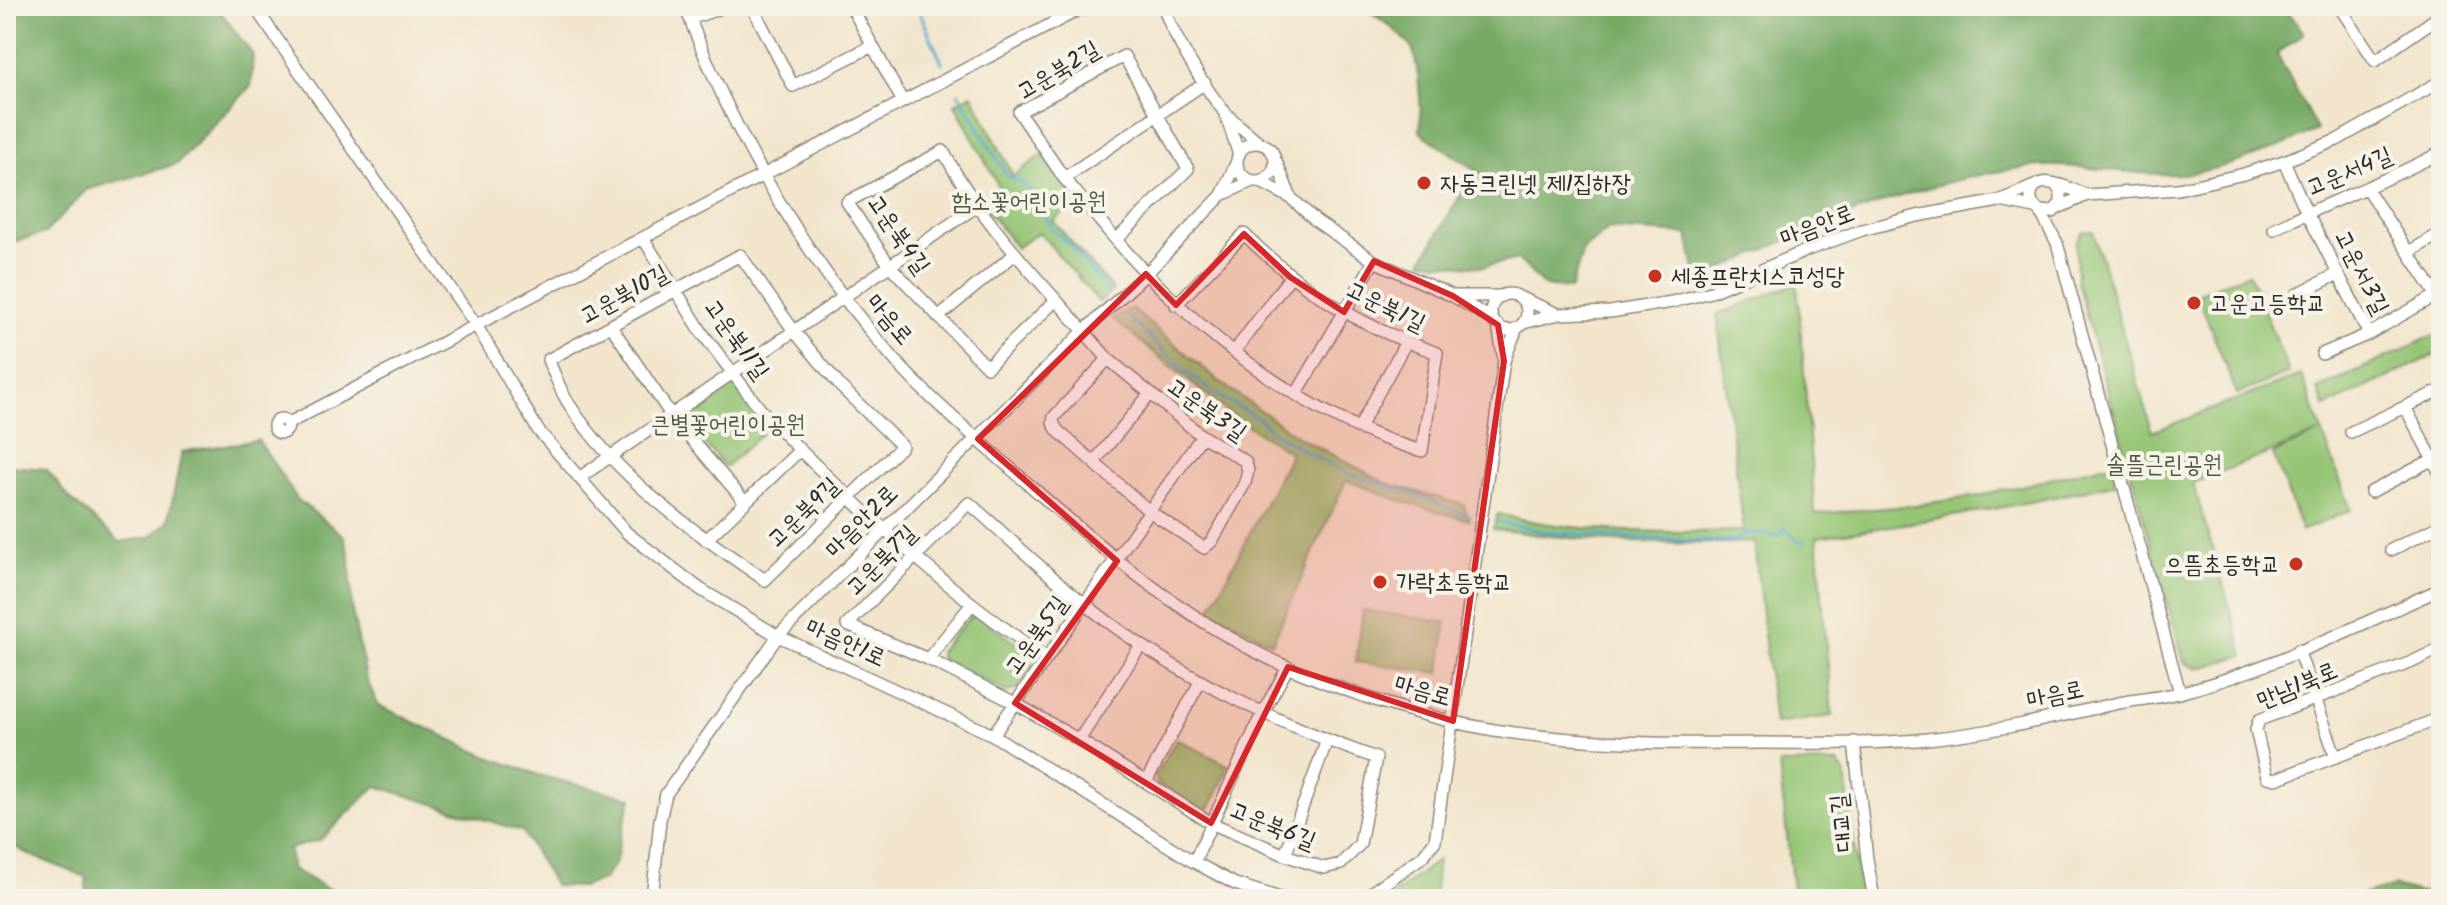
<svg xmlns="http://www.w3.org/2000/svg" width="2447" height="905" font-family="Kalam,'Poor Story',sans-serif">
	<rect width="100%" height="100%" fill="#f7f3e8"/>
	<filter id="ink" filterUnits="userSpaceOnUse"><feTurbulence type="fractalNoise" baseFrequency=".0125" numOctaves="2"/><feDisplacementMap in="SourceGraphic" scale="16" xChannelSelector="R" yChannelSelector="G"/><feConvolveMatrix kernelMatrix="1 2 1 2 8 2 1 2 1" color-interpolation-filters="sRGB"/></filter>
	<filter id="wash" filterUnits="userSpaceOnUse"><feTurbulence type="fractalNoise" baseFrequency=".006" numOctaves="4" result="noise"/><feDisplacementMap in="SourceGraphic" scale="32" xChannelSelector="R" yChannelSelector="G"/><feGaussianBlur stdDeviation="1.8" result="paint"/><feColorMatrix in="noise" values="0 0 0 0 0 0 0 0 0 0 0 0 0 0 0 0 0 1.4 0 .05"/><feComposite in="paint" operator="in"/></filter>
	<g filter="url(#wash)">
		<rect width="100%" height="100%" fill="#f2e5cc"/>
		<path fill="#95c575" stroke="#607850" stroke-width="2" d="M 972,94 L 1013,176 L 1042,155 L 1077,202 L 1053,221 L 1113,290 L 1099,302 L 1039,232 L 1016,248 L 981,201 L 999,187 L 955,104 Z
			M 2093,231 L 2152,432 L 2301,375 L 2351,510 L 2302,531 L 2273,454 L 2319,433 L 2193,483 L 2244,655 L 2198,669 L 2184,662 L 2077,282 L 2076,243 L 2083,232 Z
			M 2249,273 L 2289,373 L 2237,394 L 2197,294 Z
			M 1797,283 L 1815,514 L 1908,506 L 1979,496 L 2112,464 L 2116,483 C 2018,507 1918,523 1817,537 L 1832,716 L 1774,724 L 1754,542 C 1666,546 1580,541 1493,529 L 1498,514 C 1578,534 1662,533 1744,531 L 1717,315 Z
			M 1131,308 L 1225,386 L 1300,438 L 1386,483 L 1464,505 L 1469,520 L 1404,502 L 1346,480 L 1272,643 L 1210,610 L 1291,453 L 1231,415 L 1113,319 Z
			M 2441,332 L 2441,352 L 2325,407 L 2318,389 Z
			M 735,384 L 768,428 L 725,467 L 686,422 L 685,411 L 723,386 Z
			M 1363,610 L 1446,622 L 1440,673 L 1356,662 Z
			M 978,616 L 1029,652 L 1033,664 L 1018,689 L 1007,692 L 941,659 L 939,652 L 969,618 Z
			M 1177,739 L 1229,766 L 1211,806 L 1203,811 L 1158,784 L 1155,775 Z
			M 1838,763 L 1845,773 L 1861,899 L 1794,899 L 1779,764 Z
			M 1438,860 L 1434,899 L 1387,899 Z"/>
		<path fill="#78aa66" stroke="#526a48" stroke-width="2" d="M 6,6 L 216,6 L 253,55 L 251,86 L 177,164 L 86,190 L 45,233 L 6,244 Z
			M 1362,6 L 2284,6 L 2304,33 L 2277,54 L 2317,130 C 2276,147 2236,167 2191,173 C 2141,179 2078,161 2028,167 C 1911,181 1803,233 1697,280 L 1688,234 L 1609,229 L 1583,250 L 1571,289 L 1544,286 L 1518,259 L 1482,267 L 1422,261 L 1475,170 L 1420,132 C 1422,116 1419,67 1413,51 C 1407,36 1376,16 1362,6 Z
			M 258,440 L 297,499 L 344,536 L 350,557 L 352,611 L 366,678 L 378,705 L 486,756 L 542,776 L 632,798 L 620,838 L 616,861 L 603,880 L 581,887 L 555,886 L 522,831 L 376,786 L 320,840 L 289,849 L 292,869 L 346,899 L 87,899 L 86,877 L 30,855 L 6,842 L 6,470 L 12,466 L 46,469 L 71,500 L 120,542 L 150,537 L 168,522 L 182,452 Z
			M 2395,886 L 2419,893 L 2441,890 L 2441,899 L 2344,899 Z"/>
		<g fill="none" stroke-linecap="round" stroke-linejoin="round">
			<path stroke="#57a7d1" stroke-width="3" d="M 917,6 L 942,63
				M 958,93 L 1007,176 L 1021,182 L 1030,190 L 1054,231 L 1071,246 L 1107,291
				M 1125,314 L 1185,371 L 1215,394 L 1260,419 L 1270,430 L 1306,452 L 1349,474 L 1422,496 L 1452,510 L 1469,515
				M 1498,522 L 1545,532 L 1688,541 L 1727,541 L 1737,540 L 1747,532 L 1779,536 L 1784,528 L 1798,541 L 1805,542"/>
		</g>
	</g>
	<g filter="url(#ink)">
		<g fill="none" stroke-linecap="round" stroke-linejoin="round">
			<g stroke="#8e887c" stroke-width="14">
				<path id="minor" d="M 254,6 L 476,325 L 538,430 L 627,533 L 700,589 L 778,636 L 993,735 L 1194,862 L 1235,884 L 1283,899
					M 685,6 C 734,138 807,262 901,367 C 934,403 973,435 1009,467 C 1096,544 1185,623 1292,669 C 1356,696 1425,718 1494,730 C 1580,744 1671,744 1758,743 C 1813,743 1871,745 1927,739 C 1989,733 2052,718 2114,704 C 2138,699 2163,698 2186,691 C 2270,669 2361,624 2441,589
					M 752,6 L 793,86 L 872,46
					M 851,6 L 903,102
					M 1164,6 C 1168,29 1207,91 1223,110 C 1234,123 1249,133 1261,144
					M 2339,6 L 2375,61 L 2441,15
					M 690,19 L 726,6
					M 1124,56 L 1188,169 L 1116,240 L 1064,178 L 1019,112 Z
					M 1225,112 L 1239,155
					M1237 162a19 19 0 1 1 38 0a19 19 0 1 1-38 0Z
					M 1276,161 L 1291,198
					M 2284,161 L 2307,213 L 2369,334
					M 1064,178 L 1205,83
					M 1259,181 L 1291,198 L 1316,221 L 1374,261 L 1453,296 L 1493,320
					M 2055,184 L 2061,192 L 2061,203 L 2053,212 L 2040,211 C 2034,207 2030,203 2031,195 C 2035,169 2074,191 2087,195
					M 2367,189 L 2441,302
					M 1222,195 L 1252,181
					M 2000,201 L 2035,208
					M 2058,208 L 2087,195 L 2178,189 L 2244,174 L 2284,161 L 2337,140 L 2441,81
					M 2040,211 L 2057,243 L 2180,693
					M 2274,229 C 2329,201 2387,182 2441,152
					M 643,238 L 703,334 L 760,409 L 800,450 L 706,540
					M 1116,240 C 1195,331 1305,418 1422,451 L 1437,353 C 1361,327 1301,290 1244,234 L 1176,305
					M 2409,252 L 2441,233
					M 740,255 L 794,331 L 841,387 L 902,446 L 765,580 C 692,530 618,480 569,404 C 560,391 555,374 548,360 Z
					M 2297,294 L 2338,274
					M1491 312a18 18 0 1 1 36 0a18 18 0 1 1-36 0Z
					M 1454,296 L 1501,296
					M 1521,298 L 1558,314
					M 1055,301 L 987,367 L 890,266 L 847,202 L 943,151 C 986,231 1051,291 1108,359
					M 938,317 L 1015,254
					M 1523,323 L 1559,314 L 1610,312 L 1672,302 L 1711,292 L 1810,249 L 1862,230 L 1917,216 L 1999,201 L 2039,184
					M 1498,325 L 1504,361
					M 611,326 L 671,415 L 745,502
					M 1234,352 L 1290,277
					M 2322,354 L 2369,334 L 2437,295
					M 1108,359 L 1202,436 L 1245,461 L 1248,470 L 1245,483 L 1212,541 L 1204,548 L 1149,511 L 1058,431 L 1053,423 L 1054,417 Z
					M 1297,393 L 1374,261
					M 2405,407 L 2441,475
					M274 426a7 7 0 1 1 14 0a7 7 0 1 1-14 0Z
					M 287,424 L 1086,6
					M 1359,428 L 1406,342
					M 2351,432 L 2441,390
					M 800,450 C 879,527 956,597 1047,658
					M 1094,462 L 1149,395
					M 579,478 L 977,206
					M 2371,492 L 2441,455
					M 969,503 C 1008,537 1045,573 1085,604 C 1172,674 1271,721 1376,758 L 1360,844 L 1341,864 L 1324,868 L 1285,855 L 1211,823 L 1079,740 L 1015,703 L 928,659 L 847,625 Z
					M 2391,550 L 2441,525
					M 2441,648 L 2412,662 L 2259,720 L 2256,730 L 2267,777 L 2276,779 L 2441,718
					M 2298,650 L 2336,757
					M 928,659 L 971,605
					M 993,735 L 1202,436
					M 1079,740 L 1141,645
					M 1854,742 L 1867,859 L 1874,899
					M 1146,782 L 1200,682
					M 1285,855 L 1327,740
					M 1194,862 L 1262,714 L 1288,667
					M 652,899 L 660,820 L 666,794 L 778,636 L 1084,331 L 1146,274 L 1222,195 L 1237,161
					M 1362,899 L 1422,857 L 1435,841 L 1504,361 L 1517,328"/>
			</g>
			<use href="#minor" stroke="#fff" stroke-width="11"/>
		</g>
	</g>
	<path fill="#d62828" fill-opacity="0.2" stroke="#d62828" stroke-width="6" stroke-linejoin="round" d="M 1244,234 L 1290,277 L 1344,312 L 1374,261 L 1453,296 L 1498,325 L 1504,361 L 1453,721 L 1288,667 L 1211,823 L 1015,703 L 1117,561 L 978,439 L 1146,274 L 1176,305 Z"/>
	<g fill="#c8321e" stroke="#f7f3e8" stroke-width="3">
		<circle cx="1424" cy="183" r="8"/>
		<circle cx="1655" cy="276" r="8"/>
		<circle cx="2194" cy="303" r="8"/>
		<circle cx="2296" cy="564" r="8"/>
		<circle cx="1380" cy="582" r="8"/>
	</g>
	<g text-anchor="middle" stroke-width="8" stroke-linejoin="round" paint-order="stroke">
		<g font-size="24" fill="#2b2b2b" stroke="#f7f3e8">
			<text transform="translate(1058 70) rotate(-31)" y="8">고운북2길</text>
			<text transform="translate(2349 171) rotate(-23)" y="8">고운서4길</text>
			<text transform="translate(1817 225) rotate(-21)" y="8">마음안로</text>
			<text transform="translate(899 234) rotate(55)" y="8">고운북4길</text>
			<text transform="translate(2362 272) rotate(63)" y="8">고운서3길</text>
			<text transform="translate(624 294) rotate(-29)" y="8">고운북10길</text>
			<text transform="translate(1386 306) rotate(26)" y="8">고운북1길</text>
			<text transform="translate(890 319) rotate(50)" y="8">마음로</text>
			<text transform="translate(737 339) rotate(54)" y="8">고운북11길</text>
			<text transform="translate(1207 409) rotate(35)" y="8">고운북3길</text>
			<text transform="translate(803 512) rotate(-44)" y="8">고운북9길</text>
			<text transform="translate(861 521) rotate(-45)" y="8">마음안2로</text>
			<text transform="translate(881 560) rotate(-45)" y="8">고운북7길</text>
			<text transform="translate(1036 635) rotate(-55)" y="8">고운북5길</text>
			<text transform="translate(846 642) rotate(24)" y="8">마음안1로</text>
			<text transform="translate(2297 685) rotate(-23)" y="8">만남1북로</text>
			<text transform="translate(1423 690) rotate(16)" y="8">마음로</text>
			<text transform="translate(2055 694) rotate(-12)" y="8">마음로</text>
			<text transform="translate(1841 823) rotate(-96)" y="8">대교길</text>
			<text transform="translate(1273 825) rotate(22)" y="8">고운북6길</text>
		</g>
		<g font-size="24" fill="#2b2b2b" stroke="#f7f3e8" text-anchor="start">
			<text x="1440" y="191">자동크린넷 제1집하장</text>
			<text x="1671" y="284">세종프란치스코성당</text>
			<text x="2210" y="311">고운고등학교</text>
			<text x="2280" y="572" text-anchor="end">으뜸초등학교</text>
			<text x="1396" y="590">가락초등학교</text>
		</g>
		<g font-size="24" fill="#4b5941" stroke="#f7f3e8">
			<text x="1029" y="209">함소꽃어린이공원</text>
			<text x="728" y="432">큰별꽃어린이공원</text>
			<text x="2164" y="472">솔뜰근린공원</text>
		</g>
	</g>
	<rect width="2447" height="905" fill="none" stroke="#f7f3e8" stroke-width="32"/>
</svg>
